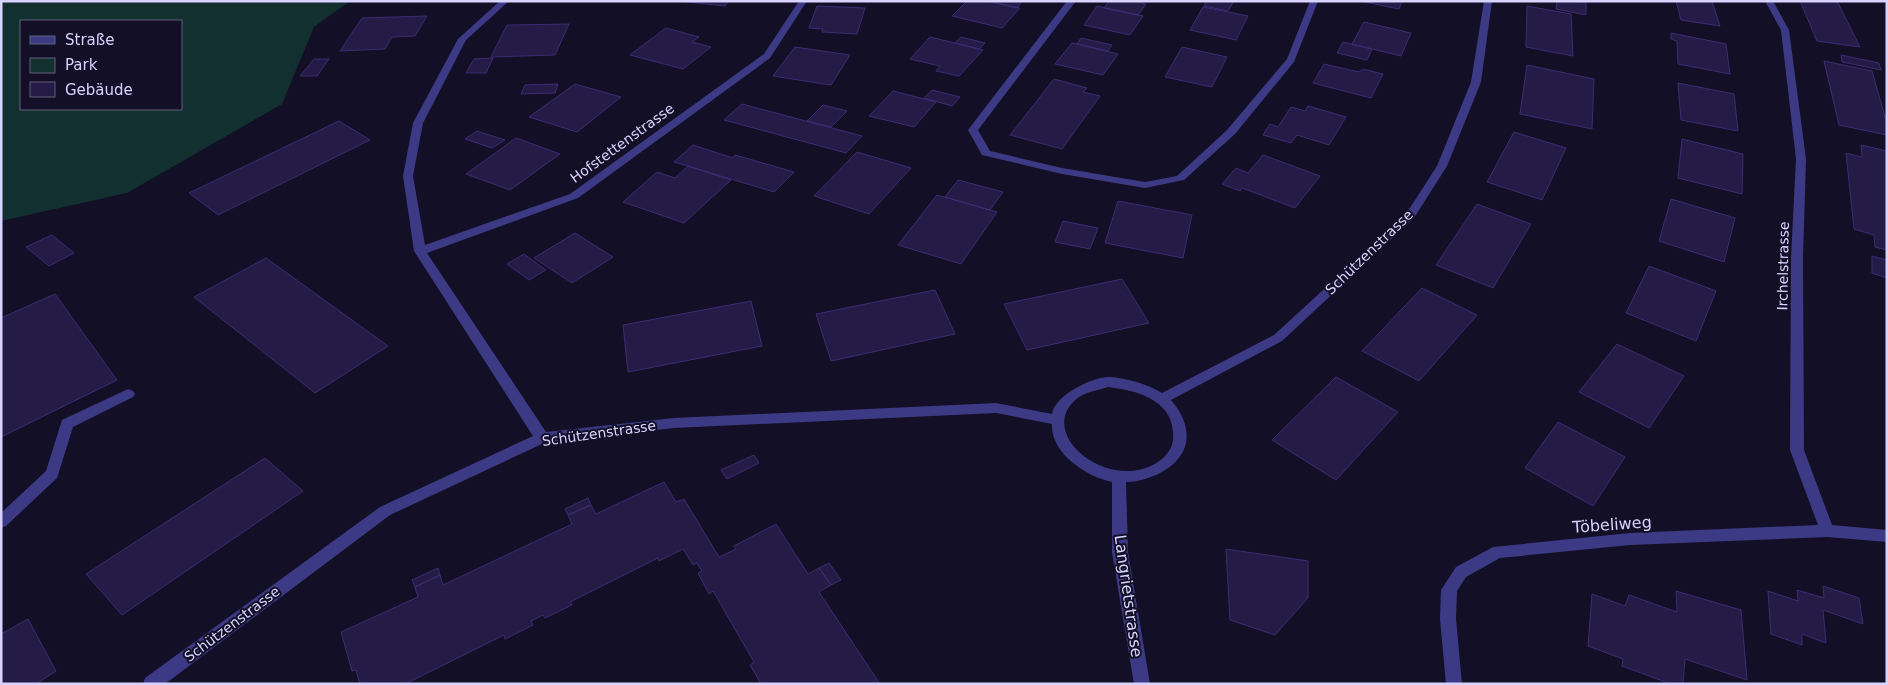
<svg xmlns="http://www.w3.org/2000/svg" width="1888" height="685" font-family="'DejaVu Sans',sans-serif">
	<rect width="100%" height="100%" fill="#130f26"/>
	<path fill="#12302f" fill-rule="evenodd" d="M 1,1 L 350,1 L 314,27 L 282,104 L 127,193 L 1,221 ZM 21,21 L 181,21 L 181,109 L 21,109 Z"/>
	<path fill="#241b47" stroke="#3b2d73" d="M 679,1 L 729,1 L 725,6 Z
		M 967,1 L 987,1 L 1020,8 L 1002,28 L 952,16 Z
		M 987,1 L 1022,1 L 1017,8 Z
		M 1109,1 L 1134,1 L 1146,4 L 1138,15 L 1104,8 Z
		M 1206,1 L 1234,1 L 1228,11 L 1204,6 Z
		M 1360,1 L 1402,1 L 1399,9 Z
		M 1557,1 L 1586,2 L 1586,15 L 1556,9 Z
		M 1676,1 L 1712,1 L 1720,26 L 1681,20 Z
		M 1800,1 L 1837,1 L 1860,47 L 1817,41 Z
		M 817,6 L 865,8 L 857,34 L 822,32 L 823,29 L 809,28 Z
		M 1097,6 L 1138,15 L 1143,16 L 1130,35 L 1084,25 Z
		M 1527,6 L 1571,14 L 1573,56 L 1526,47 Z
		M 1203,7 L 1248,16 L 1236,40 L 1190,30 Z
		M 427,16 L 415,36 L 392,37 L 385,49 L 340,51 L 362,18 Z
		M 1364,22 L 1411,33 L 1401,56 L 1352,44 Z
		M 569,24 L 555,55 L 491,57 L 507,25 Z
		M 666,28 L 699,37 L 692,42 L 711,47 L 683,69 L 630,55 Z
		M 1671,33 L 1726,44 L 1730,74 L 1678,64 L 1677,41 L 1671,39 Z
		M 930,37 L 955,43 L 983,50 L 959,76 L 936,71 L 940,66 L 910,59 Z
		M 961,37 L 985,43 L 979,49 L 955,43 Z
		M 1081,38 L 1112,45 L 1108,51 L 1077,44 Z
		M 1343,42 L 1372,49 L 1367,60 L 1337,53 Z
		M 1072,43 L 1077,44 L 1118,54 L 1103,75 L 1055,64 Z
		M 795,47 L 850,55 L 831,85 L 773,76 Z
		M 1182,47 L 1227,57 L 1212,87 L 1165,77 Z
		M 1841,55 L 1879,63 L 1881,70 L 1842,62 Z
		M 493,58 L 486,73 L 466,73 L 474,59 Z
		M 314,59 L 329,59 L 317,76 L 300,76 Z
		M 1824,61 L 1872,71 L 1887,124 L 1887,135 L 1839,125 Z
		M 1324,64 L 1359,72 L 1363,69 L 1383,74 L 1371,98 L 1313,83 Z
		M 1527,65 L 1594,79 L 1592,129 L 1520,114 Z
		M 1054,79 L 1087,88 L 1083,92 L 1100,96 L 1062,149 L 1010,135 Z
		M 1678,83 L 1734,94 L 1738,131 L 1681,120 Z
		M 558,84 L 555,93 L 521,94 L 525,85 Z
		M 575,84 L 621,97 L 577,132 L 529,117 Z
		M 932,90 L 960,97 L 952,106 L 924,98 Z
		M 893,91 L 936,102 L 914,127 L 869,116 Z
		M 742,104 L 862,136 L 846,153 L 724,120 Z
		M 823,105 L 847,111 L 831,127 L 807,121 Z
		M 1308,106 L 1346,117 L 1329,145 L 1297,135 L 1291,143 L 1263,135 L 1270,124 L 1278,127 L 1291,107 L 1305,111 Z
		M 339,121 L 370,140 L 218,215 L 189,193 Z
		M 477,131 L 505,140 L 492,148 L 465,139 Z
		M 1514,132 L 1566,148 L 1542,200 L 1487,182 Z
		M 516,138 L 560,154 L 510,190 L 466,174 Z
		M 1682,139 L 1743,154 L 1742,194 L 1678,178 Z
		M 693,145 L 733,158 L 735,155 L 794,172 L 774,192 L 674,162 Z
		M 1861,145 L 1887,151 L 1887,250 L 1875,247 L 1874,235 L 1854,229 L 1846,153 L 1862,157 Z
		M 857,152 L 911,168 L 869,214 L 814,196 Z
		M 1263,155 L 1320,176 L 1295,208 L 1242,188 L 1240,191 L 1222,184 L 1236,168 L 1248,173 Z
		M 688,166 L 731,180 L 684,223 L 623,202 L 657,172 L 675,178 Z
		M 958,180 L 1003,192 L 990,210 L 945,197 Z
		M 937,195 L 997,212 L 961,264 L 898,245 Z
		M 1671,199 L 1735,218 L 1724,262 L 1659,241 Z
		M 1118,201 L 1192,215 L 1183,258 L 1105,243 Z
		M 1477,204 L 1531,224 L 1493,288 L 1436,265 Z
		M 1063,221 L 1098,228 L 1090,249 L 1055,242 Z
		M 575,233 L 613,257 L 572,283 L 534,258 Z
		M 52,235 L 74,253 L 49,266 L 26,247 Z
		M 524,254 L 546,270 L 529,280 L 507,264 Z
		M 1872,256 L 1887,260 L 1887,278 L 1872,273 Z
		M 266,258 L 388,346 L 315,393 L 194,297 Z
		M 1649,266 L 1716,291 L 1696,341 L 1626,313 Z
		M 1122,279 L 1149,323 L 1027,350 L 1004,304 Z
		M 1422,288 L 1477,315 L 1419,381 L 1362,351 Z
		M 935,290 L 955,334 L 831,361 L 816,314 Z
		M 55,294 L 117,380 L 1,437 L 1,318 Z
		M 751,301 L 762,346 L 628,372 L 623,325 Z
		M 1617,344 L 1684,376 L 1649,428 L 1579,392 Z
		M 1336,377 L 1398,412 L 1336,480 L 1272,440 Z
		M 1558,422 L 1625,457 L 1593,506 L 1525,468 Z
		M 754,455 L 759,463 L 727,479 L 721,470 Z
		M 265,458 L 303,491 L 122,615 L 86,574 Z
		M 664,482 L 676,502 L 684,499 L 719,557 L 736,549 L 734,546 L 776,524 L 808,574 L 819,568 L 831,585 L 819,592 L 880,684 L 761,684 L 750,665 L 754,662 L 713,591 L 709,594 L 698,573 L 702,571 L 697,563 L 693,565 L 683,549 L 659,561 L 658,558 L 570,602 L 572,605 L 545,618 L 543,615 L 531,621 L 533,625 L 505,639 L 504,635 L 405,684 L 360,684 L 356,670 L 352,671 L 341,632 L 418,597 L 415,587 L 440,575 L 443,585 L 572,524 L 568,515 L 591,505 L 596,514 Z
		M 588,498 L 591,505 L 568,515 L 565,509 Z
		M 1226,549 L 1308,561 L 1308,598 L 1275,635 L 1230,620 Z
		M 829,563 L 841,580 L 831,585 L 819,568 Z
		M 438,568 L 440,575 L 415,587 L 412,580 Z
		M 1823,586 L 1859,598 L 1863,624 L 1823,610 L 1826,643 L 1802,634 L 1802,645 L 1771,634 L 1768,591 L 1798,601 L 1797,590 L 1824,598 Z
		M 1676,591 L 1741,610 L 1747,680 L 1685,659 L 1683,684 L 1671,684 L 1622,666 L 1623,659 L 1588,646 L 1592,594 L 1625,606 L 1629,595 L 1677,612 Z
		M 28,619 L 56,671 L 36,684 L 1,684 L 1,634 Z"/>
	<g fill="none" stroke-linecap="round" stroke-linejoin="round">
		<path fill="#3d3a85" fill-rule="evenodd" d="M 500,1 L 509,1 L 466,40 L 423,123 L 413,176 L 425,245 L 570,194 L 764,54 L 799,1 L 807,1 L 770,58 L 578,198 L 427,253 L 546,432 L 674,418 L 996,403 L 1052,414 C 1055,395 1092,377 1109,377 C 1127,378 1147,384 1162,393 L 1274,335 L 1406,214 L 1437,166 L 1471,82 L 1484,1 L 1492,1 L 1481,82 L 1447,166 L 1414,218 L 1282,341 L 1171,400 C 1196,429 1191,459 1156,475 C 1145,479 1138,482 1126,482 L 1128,552 L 1150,684 L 1134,684 L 1112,552 L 1112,482 C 1087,477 1050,453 1052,424 L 996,413 L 674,428 L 544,443 L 390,515 L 165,684 L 143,684 L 145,678 L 380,507 L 533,436 L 414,251 L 403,176 L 413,123 L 458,39 ZM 1108,387 C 1135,390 1171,399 1173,432 C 1174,443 1171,451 1162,459 C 1114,498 1030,433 1079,397 C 1086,392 1099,390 1108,387 Z
			M 1067,1 L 1076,1 L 978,130 L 990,151 L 1062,168 L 1145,182 L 1177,176 L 1227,130 L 1287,59 L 1310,1 L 1318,1 L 1294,62 L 1235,134 L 1184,180 L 1145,188 L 1062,174 L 982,155 L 968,130 Z
			M 1765,1 L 1773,1 L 1789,30 L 1806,159 L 1803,258 L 1804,450 L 1832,525 L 1887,530 L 1887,542 L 1827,537 L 1630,545 L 1500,558 L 1466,577 L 1457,591 L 1456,619 L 1462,684 L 1446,684 L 1440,619 L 1441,590 L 1456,567 L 1493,547 L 1630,533 L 1818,525 L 1790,450 L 1791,258 L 1796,159 L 1781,30 Z
			M 128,389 L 133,391 L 135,394 L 133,397 L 73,427 L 57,478 L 6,526 L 1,528 L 1,513 L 46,471 L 62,420 Z"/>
	</g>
	<g text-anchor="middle" stroke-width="4" stroke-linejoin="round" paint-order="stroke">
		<g font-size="14" fill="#d9d4ff" stroke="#130f26">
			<text transform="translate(622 143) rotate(-36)" y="5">Hofstettenstrasse</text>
			<text transform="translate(1369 252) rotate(-44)" y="5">Schützenstrasse</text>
			<text transform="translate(1783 266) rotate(-89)" y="5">Irchelstrasse</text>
			<text transform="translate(599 433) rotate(-8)" y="5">Schützenstrasse</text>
			<text transform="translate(232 624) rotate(-37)" y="5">Schützenstrasse</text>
		</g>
		<g font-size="16" fill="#d9d4ff" stroke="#130f26">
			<text transform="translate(1612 524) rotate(-4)" y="6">Töbeliweg</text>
			<text transform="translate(1129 596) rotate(82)" y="6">Langrietstrasse</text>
		</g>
	</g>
	<rect width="1888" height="685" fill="none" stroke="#d9d4ff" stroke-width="5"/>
	<rect x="20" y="20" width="162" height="90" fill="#130f26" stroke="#625e7d"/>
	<rect x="30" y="36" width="25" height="8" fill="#3d3a85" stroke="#625e7d"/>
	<text x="65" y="45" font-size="15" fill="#d9d4ff">Straße</text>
	<rect x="30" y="58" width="25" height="15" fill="#12302f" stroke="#625e7d"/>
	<text x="65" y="70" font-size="15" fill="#d9d4ff">Park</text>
	<rect x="30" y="82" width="25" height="15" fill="#241b47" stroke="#625e7d"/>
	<text x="65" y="95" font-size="15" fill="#d9d4ff">Gebäude</text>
</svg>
